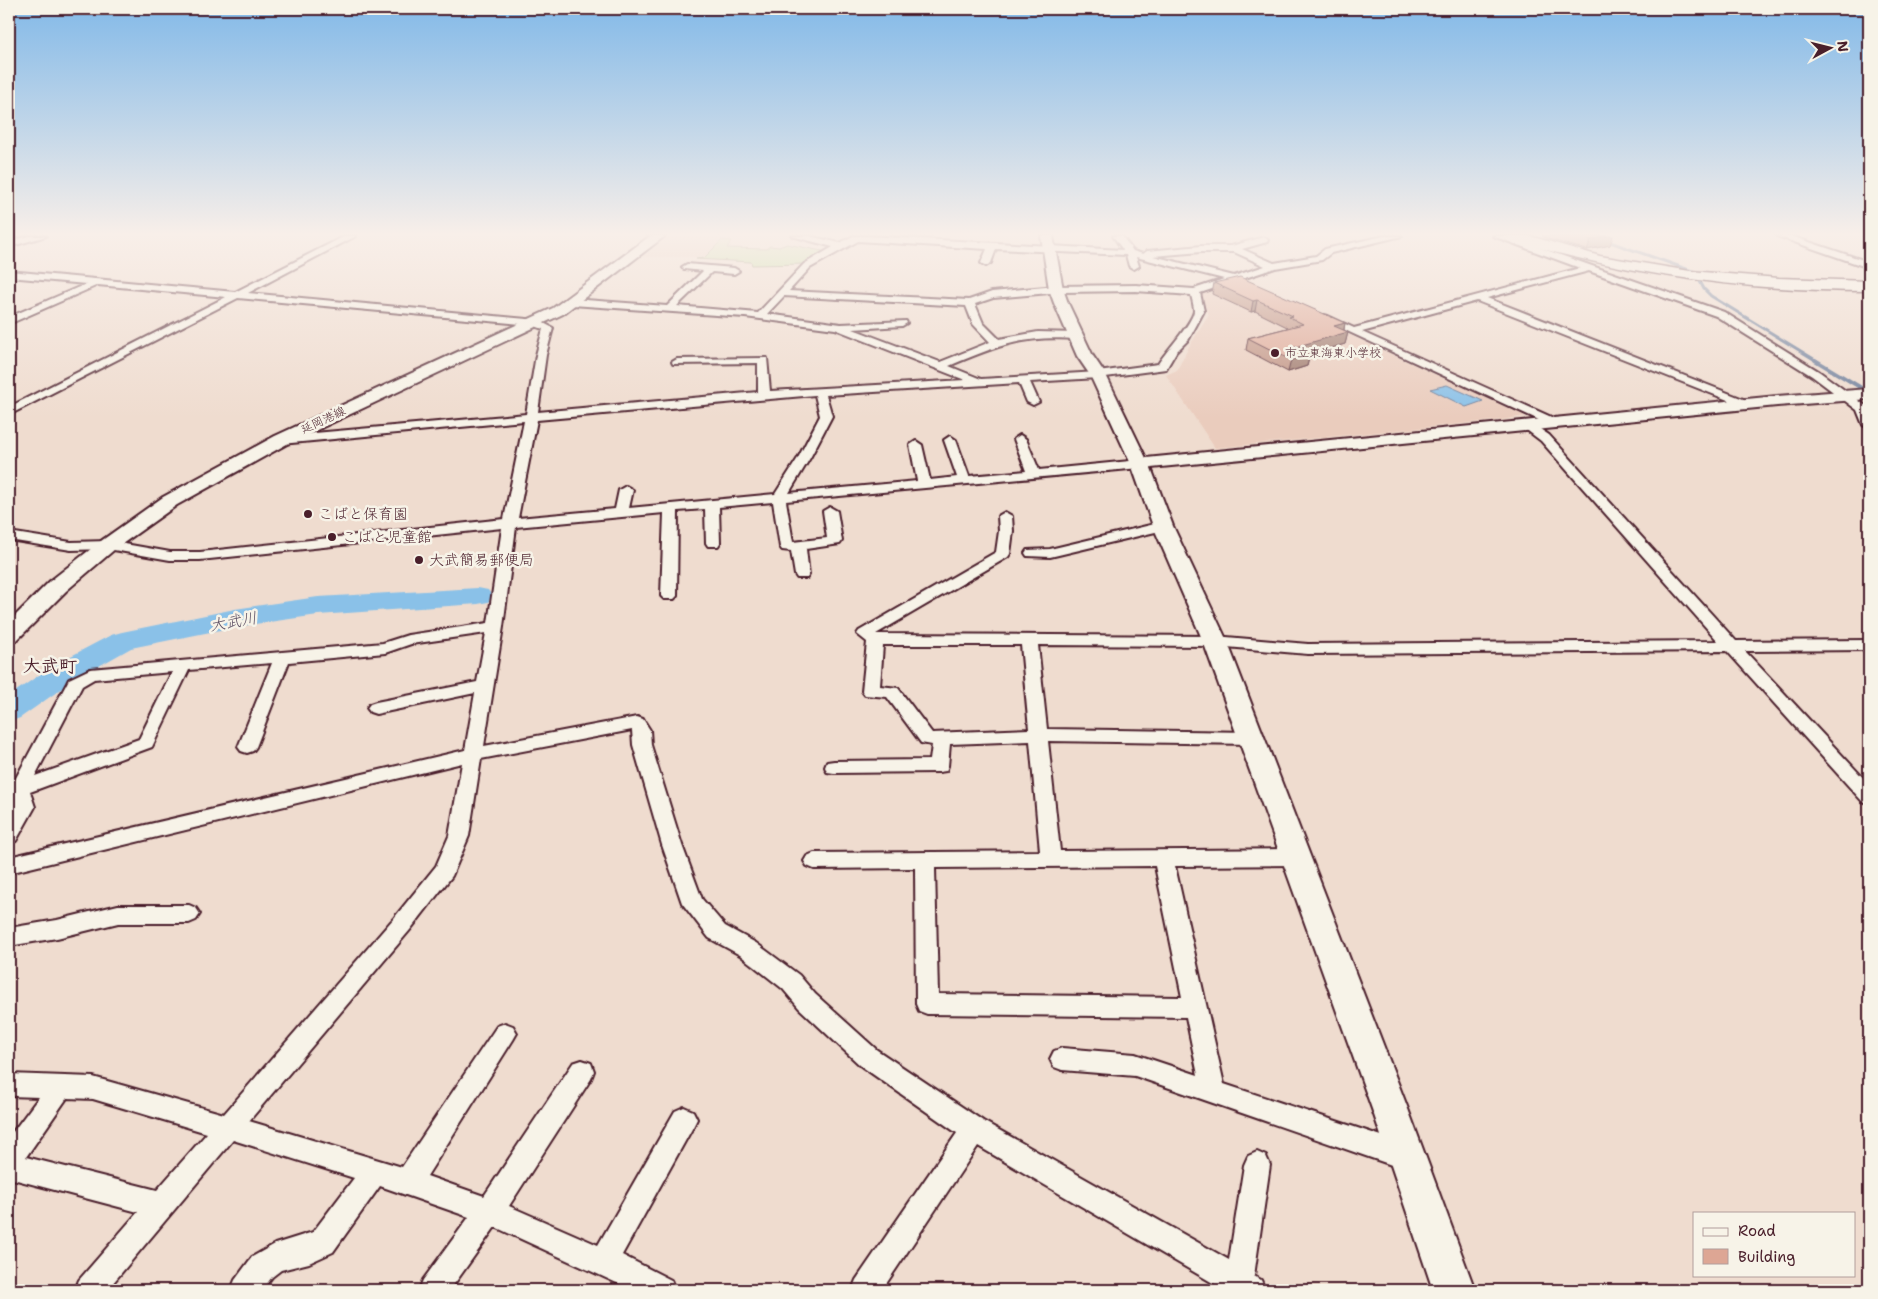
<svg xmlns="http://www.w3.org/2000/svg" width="1878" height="1299" font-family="'Shantell Sans','Klee One',sans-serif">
	<rect width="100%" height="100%" fill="#efdccf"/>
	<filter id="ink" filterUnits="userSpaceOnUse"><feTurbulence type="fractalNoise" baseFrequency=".02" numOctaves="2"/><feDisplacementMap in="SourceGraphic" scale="10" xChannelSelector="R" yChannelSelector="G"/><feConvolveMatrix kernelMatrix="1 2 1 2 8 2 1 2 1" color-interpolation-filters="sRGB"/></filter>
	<g filter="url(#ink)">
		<path fill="#eaccbd" d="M 669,236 L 721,236 L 723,237 L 704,257 L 642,257 Z
			M 1228,284 L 1239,284 L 1525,416 L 1501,420 L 1215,448 L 1166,375 L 1177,370 L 1191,343 L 1209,315 L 1200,293 Z"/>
		<path fill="#bcdf99" stroke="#837f62" d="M 722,240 L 732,241 L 727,248 L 766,249 L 770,246 L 779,247 L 787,244 L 827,252 L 807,264 L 752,265 L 751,262 L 696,259 L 704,258 Z"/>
		<path fill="#8ac1e8" stroke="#70809c" d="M 1447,385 L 1483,401 L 1466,407 L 1430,389 Z"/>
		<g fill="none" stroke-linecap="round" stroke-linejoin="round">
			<path stroke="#70809c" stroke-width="3" d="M 1593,236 L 1695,272 L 1704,289 L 1711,296 L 1817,361"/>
			<path stroke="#70809c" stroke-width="4" d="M 1815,360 L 1863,389"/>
			<path fill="#8ac1e8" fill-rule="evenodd" d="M 478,588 L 488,590 L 492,596 L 488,602 L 478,604 L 318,615 L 235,627 L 131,648 L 74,680 L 20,718 L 9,722 L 9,696 L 52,666 L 111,635 L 122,632 L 235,609 L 318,597 Z"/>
			<g stroke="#4a1f2b" stroke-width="4">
				<path id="street" d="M 30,236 L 46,236 L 9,247 L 9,241 Z
					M 345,236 L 356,236 L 248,293 L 538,320 L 553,328 L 546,355 L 538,412 L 758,392 L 758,363 L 673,364 L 672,362 L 677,359 L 767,358 L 770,391 L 965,380 L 835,329 L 745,317 L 572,305 L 567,302 L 572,299 L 667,306 L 703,271 L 684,269 L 682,267 L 687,264 L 734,268 L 739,271 L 734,274 L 712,272 L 677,306 L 758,313 L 804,264 L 833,247 L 792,236 L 809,236 L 840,243 L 853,236 L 866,236 L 1123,250 L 1113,236 L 1122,236 L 1133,251 L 1143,254 L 1147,251 L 1201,246 L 1231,246 L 1264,237 L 1268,240 L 1267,242 L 1242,249 L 1274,263 L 1316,256 L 1325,249 L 1384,236 L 1402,236 L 1331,253 L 1322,260 L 1275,268 L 1200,293 L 1204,311 L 1189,339 L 1176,352 L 1166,369 L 1098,378 L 1030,382 L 1039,402 L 1033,405 L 1027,402 L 1019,383 L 826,395 L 832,416 L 810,458 L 789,493 L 917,481 L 910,445 L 916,441 L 922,445 L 930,480 L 957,477 L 944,440 L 950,436 L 956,440 L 969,476 L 1026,471 L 1014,439 L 1020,435 L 1026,439 L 1039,470 L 1140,460 L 1146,464 L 1140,468 L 786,501 L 793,542 L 827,538 L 823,511 L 830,507 L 837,511 L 842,541 L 840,544 L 806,549 L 809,575 L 807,578 L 797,578 L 795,575 L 791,551 L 782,550 L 780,547 L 773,502 L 719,507 L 720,543 L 718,546 L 708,546 L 706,543 L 705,509 L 678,511 L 677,596 L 674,599 L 664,599 L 661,596 L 664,513 L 516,527 L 503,627 L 484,746 L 637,717 L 643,719 L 650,730 L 651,745 L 682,845 L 702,899 L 725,926 L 756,943 L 799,975 L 815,994 L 877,1050 L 983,1121 L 1229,1260 L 1244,1165 L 1248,1156 L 1257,1152 L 1266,1156 L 1270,1165 L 1254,1276 L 1261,1280 L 1265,1290 L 1225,1290 L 978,1146 L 882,1290 L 852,1290 L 856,1280 L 957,1133 L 861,1066 L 799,1008 L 783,989 L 740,955 L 709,938 L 682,903 L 662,845 L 633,745 L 632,730 L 481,759 L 469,836 L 452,876 L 410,930 L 249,1121 L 402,1167 L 497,1026 L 505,1023 L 513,1026 L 517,1033 L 513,1040 L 427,1176 L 484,1196 L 573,1063 L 582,1060 L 591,1063 L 594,1071 L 591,1079 L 509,1206 L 598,1245 L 675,1111 L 684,1107 L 693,1111 L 697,1119 L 693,1127 L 622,1255 L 671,1280 L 675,1290 L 632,1290 L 495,1227 L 450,1290 L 419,1290 L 423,1280 L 469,1217 L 380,1186 L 333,1252 L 309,1263 L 281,1270 L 272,1277 L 262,1290 L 231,1290 L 235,1280 L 252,1257 L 275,1244 L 313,1232 L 354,1178 L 233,1140 L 107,1290 L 75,1290 L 79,1280 L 138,1212 L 9,1178 L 9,1137 L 39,1097 L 9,1096 L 9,1074 L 93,1077 L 224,1114 L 394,918 L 436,866 L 449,836 L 462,763 L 9,873 L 9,857 L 465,750 L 475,693 L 376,714 L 370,712 L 367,708 L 370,704 L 376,702 L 477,682 L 486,633 L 411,644 L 385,653 L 289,662 L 256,747 L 253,751 L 247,753 L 241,751 L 238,747 L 272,663 L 189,670 L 152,747 L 30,792 L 35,807 L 16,841 L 9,843 L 9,819 L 15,807 L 10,789 L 67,683 L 69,679 L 90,669 L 383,643 L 408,635 L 488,623 L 502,528 L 200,560 L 170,560 L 108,549 L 71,550 L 9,540 L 9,532 L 71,542 L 108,541 L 170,552 L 200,552 L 504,519 L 524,421 L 281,444 L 275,440 L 281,436 L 526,414 L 536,355 L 543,329 L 532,325 L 238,298 L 9,415 L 9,407 L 226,297 L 98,285 L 9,324 L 9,317 L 86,284 L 9,277 L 9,271 L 235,292 ZM 858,241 L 987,249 L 981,263 L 986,266 L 991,263 L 996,249 L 1126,255 L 1129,266 L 1134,269 L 1139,266 L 1136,257 L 1224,279 L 1194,289 L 1136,285 L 1056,286 L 992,292 L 969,300 L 789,291 L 810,268 ZM 1201,252 L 1234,252 L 1265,266 L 1234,276 L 1153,256 ZM 1136,291 L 1191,295 C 1192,299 1194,306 1194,311 C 1192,324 1166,351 1158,364 L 1098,372 L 981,379 L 949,366 C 996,346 1024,335 1076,339 L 1081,336 L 1076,333 L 1038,332 L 999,339 L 983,323 L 975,304 L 993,298 L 1061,292 ZM 784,296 L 966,306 L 973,324 L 990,342 L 940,362 L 853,329 L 902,326 L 907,323 L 906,321 L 841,324 L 767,314 ZM 815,395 L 820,416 L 798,458 L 775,494 L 629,508 L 633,490 L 626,486 L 619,490 L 615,509 L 518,518 L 537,420 ZM 172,672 L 139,739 L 35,776 L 82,686 L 94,679 ZM 67,1098 L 93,1099 L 207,1133 L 157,1190 L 26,1157 Z
					M 1493,236 L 1506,236 L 1724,312 L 1820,372 L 1866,406 L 1869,411 L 1869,429 L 1863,425 L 1857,410 L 1812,376 L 1716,316 L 1589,271 L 1487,298 L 1751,402 L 1753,404 L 1751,406 L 1743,406 L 1477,301 L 1362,332 L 1558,420 L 1560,423 L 1554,427 L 1319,318 L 1324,315 L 1328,316 L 1354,328 L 1580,268 Z
					M 1777,236 L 1791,236 L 1869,262 L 1869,268 Z
					M 1528,421 L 1549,435 L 1736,641 L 1869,640 L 1869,650 L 1745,651 L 1869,784 L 1869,803 L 1862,801 L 1727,651 L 1308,654 L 1215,646 L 1038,645 L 1047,729 L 1252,732 L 1258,734 L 1261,738 L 1258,742 L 1252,744 L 1048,741 L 1060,851 L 1296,849 L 1303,852 L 1306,857 L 1303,862 L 1296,865 L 1175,866 L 1224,1084 L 1406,1144 L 1415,1148 L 1419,1157 L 1415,1166 L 1406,1170 L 1135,1076 L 1062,1070 L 1054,1067 L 1050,1059 L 1054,1051 L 1062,1048 L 1135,1054 L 1198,1075 L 1186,1017 L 927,1014 L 919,1011 L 916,1004 L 915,868 L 814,869 L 807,866 L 804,861 L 807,856 L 814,853 L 1040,851 L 1030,741 L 950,744 L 948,766 L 946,771 L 939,772 L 834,773 L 827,772 L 825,767 L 827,762 L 834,761 L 930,760 L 932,745 L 921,743 L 887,697 L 865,695 L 862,691 L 867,642 L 857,634 L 859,631 L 996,552 L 999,531 L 998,516 L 1005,512 L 1012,516 L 1013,531 L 1010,554 L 1008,557 L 876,634 L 1215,636 L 1308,644 L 1718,641 L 1541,441 L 1524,428 L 1522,425 ZM 883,645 L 1021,645 L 1029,729 L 932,733 L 898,688 L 880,686 ZM 1155,866 L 1182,997 L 938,994 L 935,868 Z
					M 1163,522 L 1168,523 L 1170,526 L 1168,529 L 1050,557 L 1027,556 L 1025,553 L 1027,550 L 1050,549 Z
					M 118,905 L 189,905 L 196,908 L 200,914 L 196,920 L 189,923 L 118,923 L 57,938 L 9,946 L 9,928 L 57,920 Z"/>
			</g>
			<g stroke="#4a1f2b" stroke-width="4">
				<path id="secondary" d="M 650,236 L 665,236 L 563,314 L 287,444 L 177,505 L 115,549 L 66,591 L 17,640 L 9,642 L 9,622 L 50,581 L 101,541 L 163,497 L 275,436 L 553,308 Z
					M 1041,236 L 1053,236 L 1063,289 L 1068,303 L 1093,356 L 1106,375 L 1146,458 L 1777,396 L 1869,389 L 1869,399 L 1777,406 L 1151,468 L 1173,526 L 1227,641 L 1408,1109 L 1475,1290 L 1433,1290 L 1372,1109 L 1203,641 L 1153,526 L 1131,464 L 1090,375 L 1077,356 L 1054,303 L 1049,289 Z"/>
			</g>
			<g stroke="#4a1f2b" stroke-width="3">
				<path id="highway" d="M 1506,236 L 1530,236 L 1600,256 L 1690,271 L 1779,278 L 1869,281 L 1869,291 C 1746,291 1626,275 1508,239 Z"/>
			</g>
			<use href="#street" fill="#f7f3e8" fill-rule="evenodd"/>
			<use href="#secondary" fill="#f7f3e8" fill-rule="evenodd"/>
			<use href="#highway" fill="#f7f3e8" fill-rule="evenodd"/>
		</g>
		<path fill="#be8f7f" stroke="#4a1f2b" d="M 1542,236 L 1613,236 L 1610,245 L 1587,250 L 1548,239 Z
			M 1214,283 L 1345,323 L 1344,330 L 1348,332 L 1345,344 L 1310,354 L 1307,366 L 1288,372 L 1246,350 L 1248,338 L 1287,328 L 1287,327 L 1255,311 L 1251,312 L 1212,294 Z"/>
		<path fill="#9b7468" stroke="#4a1f2b" d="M 1607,236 L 1613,236 L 1610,245 L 1587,250 L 1591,240 Z
			M 1257,300 L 1255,311 L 1251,312 L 1253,301 Z
			M 1345,323 L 1343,334 L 1348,332 L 1345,344 L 1293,359 L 1295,347 L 1334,326 Z
			M 1310,354 L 1307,366 L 1288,372 L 1291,360 Z"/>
		<path fill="#dda694" stroke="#4a1f2b" d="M 1578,236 L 1607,236 L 1591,240 Z
			M 1240,277 L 1345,323 L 1334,326 L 1348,332 L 1295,347 L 1310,354 L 1291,360 L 1248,338 L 1303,324 L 1289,317 L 1293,316 L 1257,300 L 1253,301 L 1214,283 Z"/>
	</g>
	<linearGradient id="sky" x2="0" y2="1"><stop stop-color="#82b9e8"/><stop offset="0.56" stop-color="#f8efe9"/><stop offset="1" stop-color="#f8efe9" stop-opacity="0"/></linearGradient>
	<rect width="1878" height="418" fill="url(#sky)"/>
	<g fill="#4a1f2b" stroke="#f7f3e8" stroke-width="2">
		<circle cx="1275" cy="353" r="5"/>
		<circle cx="308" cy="514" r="5"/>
		<circle cx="332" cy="537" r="5"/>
		<circle cx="419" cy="560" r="5"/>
	</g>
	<g text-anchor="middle" stroke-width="5" stroke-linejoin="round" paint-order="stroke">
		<g font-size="12" fill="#4a1f2b" stroke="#f7f3e8" text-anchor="start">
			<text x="1285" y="357">市立東海東小学校</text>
		</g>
		<g font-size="12" fill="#4a1f2b" stroke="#f7f3e8">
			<text transform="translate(323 420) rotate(-25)" y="4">延岡港線</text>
		</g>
		<g font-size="15" fill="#4a1f2b" stroke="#f7f3e8" text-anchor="start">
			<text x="318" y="519">こばと保育園</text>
			<text x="342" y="542">こばと児童館</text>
			<text x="429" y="565">大武簡易郵便局</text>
		</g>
		<g font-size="16" font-style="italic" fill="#5d5064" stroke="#f7f3e8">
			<text transform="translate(233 621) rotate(-10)" y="6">大武川</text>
		</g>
		<g font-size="18" font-weight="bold" fill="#4a1f2b" stroke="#f7f3e8">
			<text x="50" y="672">大武町</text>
		</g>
	</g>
	<rect width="1878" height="1299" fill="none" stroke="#f7f3e8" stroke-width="30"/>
	<rect x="15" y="15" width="1848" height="1269" fill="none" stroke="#4a1f2b" stroke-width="2" filter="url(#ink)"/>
	<rect x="1693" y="1212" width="162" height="65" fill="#f7f3e8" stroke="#b29e9c"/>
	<rect x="1703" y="1228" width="25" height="8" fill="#f7f3e8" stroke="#b29e9c"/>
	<text x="1738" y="1236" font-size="15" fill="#4a1f2b">Road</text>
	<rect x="1703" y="1249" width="25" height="15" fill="#dda694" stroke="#b29e9c"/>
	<text x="1738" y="1262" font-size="15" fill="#4a1f2b">Building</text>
	<g transform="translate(1830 48) rotate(83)" stroke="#f7f3e8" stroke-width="4" paint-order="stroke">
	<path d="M0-4L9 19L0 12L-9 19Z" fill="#4a1f2b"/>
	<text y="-8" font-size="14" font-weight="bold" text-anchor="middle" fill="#4a1f2b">N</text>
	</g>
</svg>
